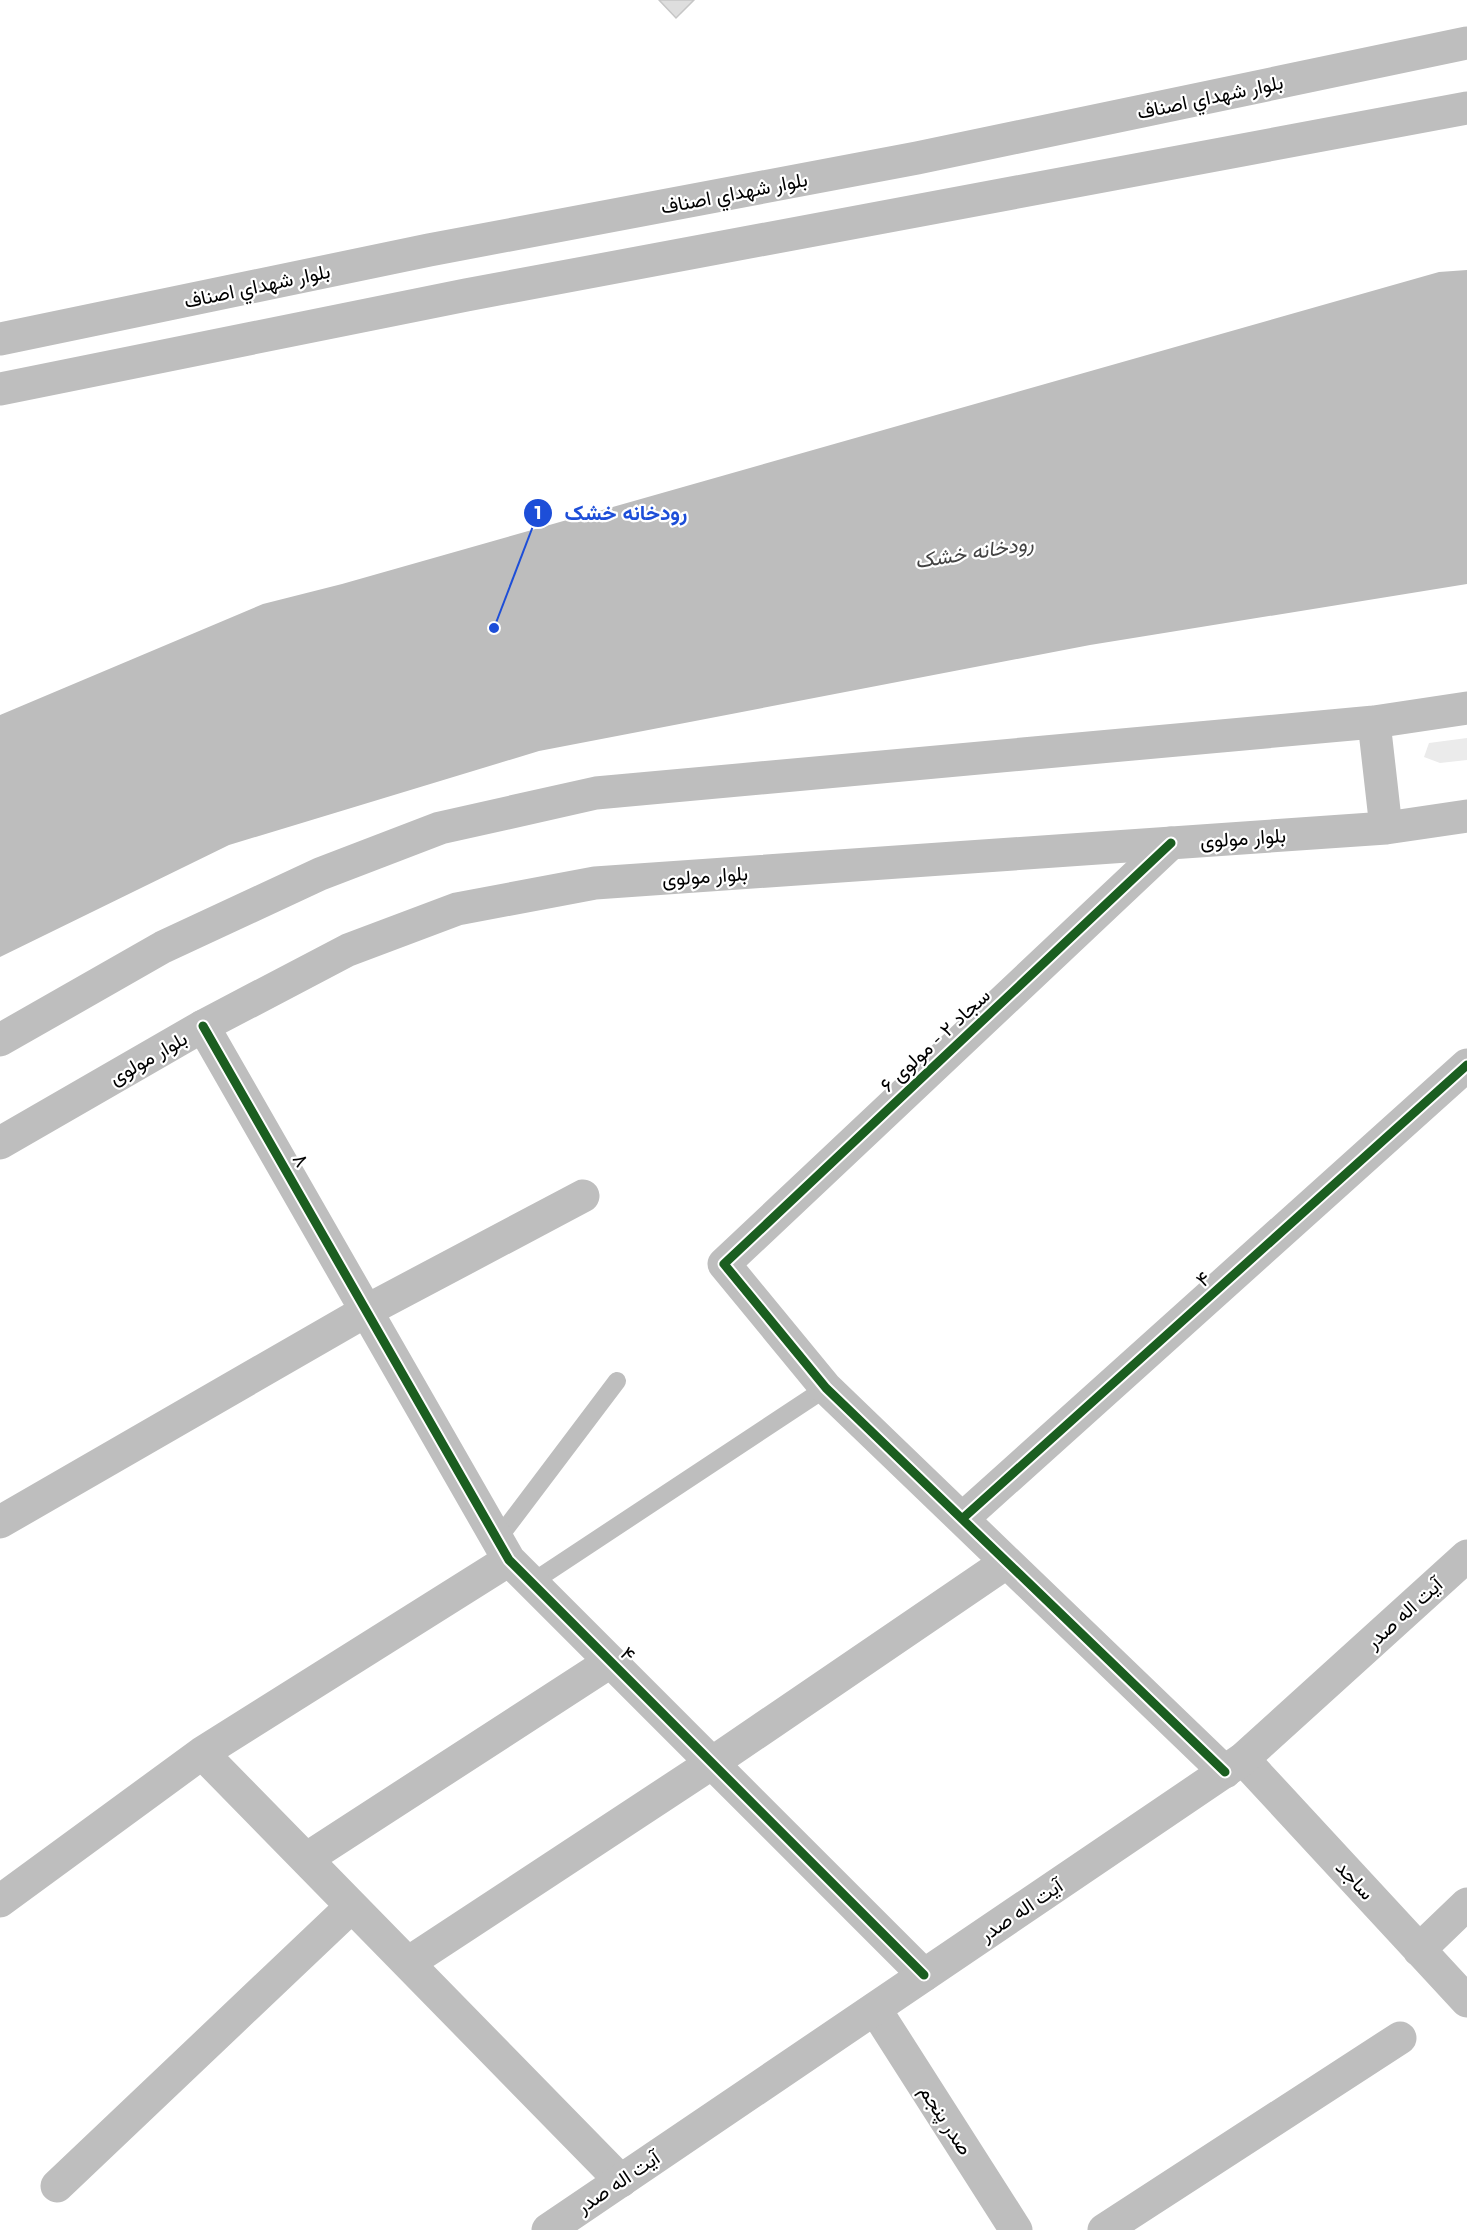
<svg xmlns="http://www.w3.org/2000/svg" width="1467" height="2230" font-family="Montserrat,Vazirmatn,sans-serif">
	<rect width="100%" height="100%" fill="#fff"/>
	<path fill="#ebebeb" d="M 1467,738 L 1467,760 L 1440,763 L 1424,757 L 1429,743 Z"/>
	<path fill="#bdbdbd" d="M 1467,270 L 1467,584 L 1090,645 L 539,751 L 229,845 L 0,957 L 0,715 L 263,604 L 342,584 L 1439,272 Z"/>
	<path fill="#dedede" stroke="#c6c6c6" stroke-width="1.5" d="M 659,0 L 694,0 L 676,18 Z"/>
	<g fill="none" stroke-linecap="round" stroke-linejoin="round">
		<path stroke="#bebebe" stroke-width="18" d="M 497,1540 L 617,1381
			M 531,1583 L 826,1388"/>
		<path stroke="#bebebe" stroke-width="33" d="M 1171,843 L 724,1264 L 826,1388 L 1225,1772
			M 203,1026 L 509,1560 L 924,1975
			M 962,1519 L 1467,1065
			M 0,1522 L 366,1311 L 583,1196
			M 202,1753 L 621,2181
			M 1243,1759 L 1467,2001
			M 306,1859 L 610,1662
			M 0,1901 L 202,1753 L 509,1560
			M 1419,1950 L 1467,1904
			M 408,1963 L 712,1763 L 1007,1562
			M 875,2009 L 1016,2230
			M 57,2186 L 352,1906
			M 1104,2230 L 1400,2038"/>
		<path stroke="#bebebe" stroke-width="33" d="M 548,2230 L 1243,1759 L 1467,1556"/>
		<path stroke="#bebebe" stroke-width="33" d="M 0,339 L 429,250 L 917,158 L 1467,43
			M 0,389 L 466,295 L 1467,108
			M 1374,722 L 1386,828
			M 0,1040 L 163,947 L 320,874 L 440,828 L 596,793 L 1374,722 L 1467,708
			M 0,1143 L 203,1026 L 348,950 L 457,909 L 595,883 L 1386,828 L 1467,816"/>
		<g stroke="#fff" stroke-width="13">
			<path id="cycleway" d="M 1171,843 L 724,1264 L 826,1388 L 1225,1772
				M 203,1026 L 509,1560 L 924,1975
				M 962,1519 L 1467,1065"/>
		</g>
		<use href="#cycleway" stroke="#1b5e20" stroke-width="9"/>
	</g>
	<g text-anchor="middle" stroke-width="4.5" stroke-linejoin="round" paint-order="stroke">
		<g font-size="20" fill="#000" stroke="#fff">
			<text transform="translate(1210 97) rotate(-12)" y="7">بلوار شهداي اصناف</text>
			<text transform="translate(734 193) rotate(-11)" y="7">بلوار شهداي اصناف</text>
			<text transform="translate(257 286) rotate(-12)" y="7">بلوار شهداي اصناف</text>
			<text transform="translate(1243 838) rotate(-4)" y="7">بلوار مولوی</text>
			<text transform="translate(705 876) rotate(-4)" y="7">بلوار مولوی</text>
			<text transform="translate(935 1040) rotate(-43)" y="7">سجاد ۲ - مولوی ۶</text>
			<text transform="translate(148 1058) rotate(-30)" y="7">بلوار مولوی</text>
			<text transform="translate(301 1160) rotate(60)" y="7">۸</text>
			<text transform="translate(1203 1279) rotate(-42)" y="7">۴</text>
			<text transform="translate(1404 1613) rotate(-42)" y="7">آیت اله صدر</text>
			<text transform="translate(628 1654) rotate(45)" y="7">۴</text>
			<text transform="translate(1355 1880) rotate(47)" y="7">ساجد</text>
			<text transform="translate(1021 1910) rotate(-34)" y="7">آیت اله صدر</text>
			<text transform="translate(946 2120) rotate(57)" y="7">صدر پنجم</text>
			<text transform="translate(618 2182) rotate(-34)" y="7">آیت اله صدر</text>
		</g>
		<g font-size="21" font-style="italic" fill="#424242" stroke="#fff">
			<text transform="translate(974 552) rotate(-9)" y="7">رودخانه خشک</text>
		</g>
	</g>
	<path fill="none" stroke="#1d4ed8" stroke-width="2" d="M494 628L538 513"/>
	<g fill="#1d4ed8" stroke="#fff" stroke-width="2">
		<circle cx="494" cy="628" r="6"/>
		<circle cx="538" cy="513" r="15"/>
	</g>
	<g font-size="18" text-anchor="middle" font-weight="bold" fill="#fff">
		<text x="538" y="519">1</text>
	</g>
	<g font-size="21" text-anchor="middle" font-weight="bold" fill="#1d4ed8" stroke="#fff" stroke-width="4.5" stroke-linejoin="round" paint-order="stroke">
		<text x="626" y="520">رودخانه خشک</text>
	</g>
</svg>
